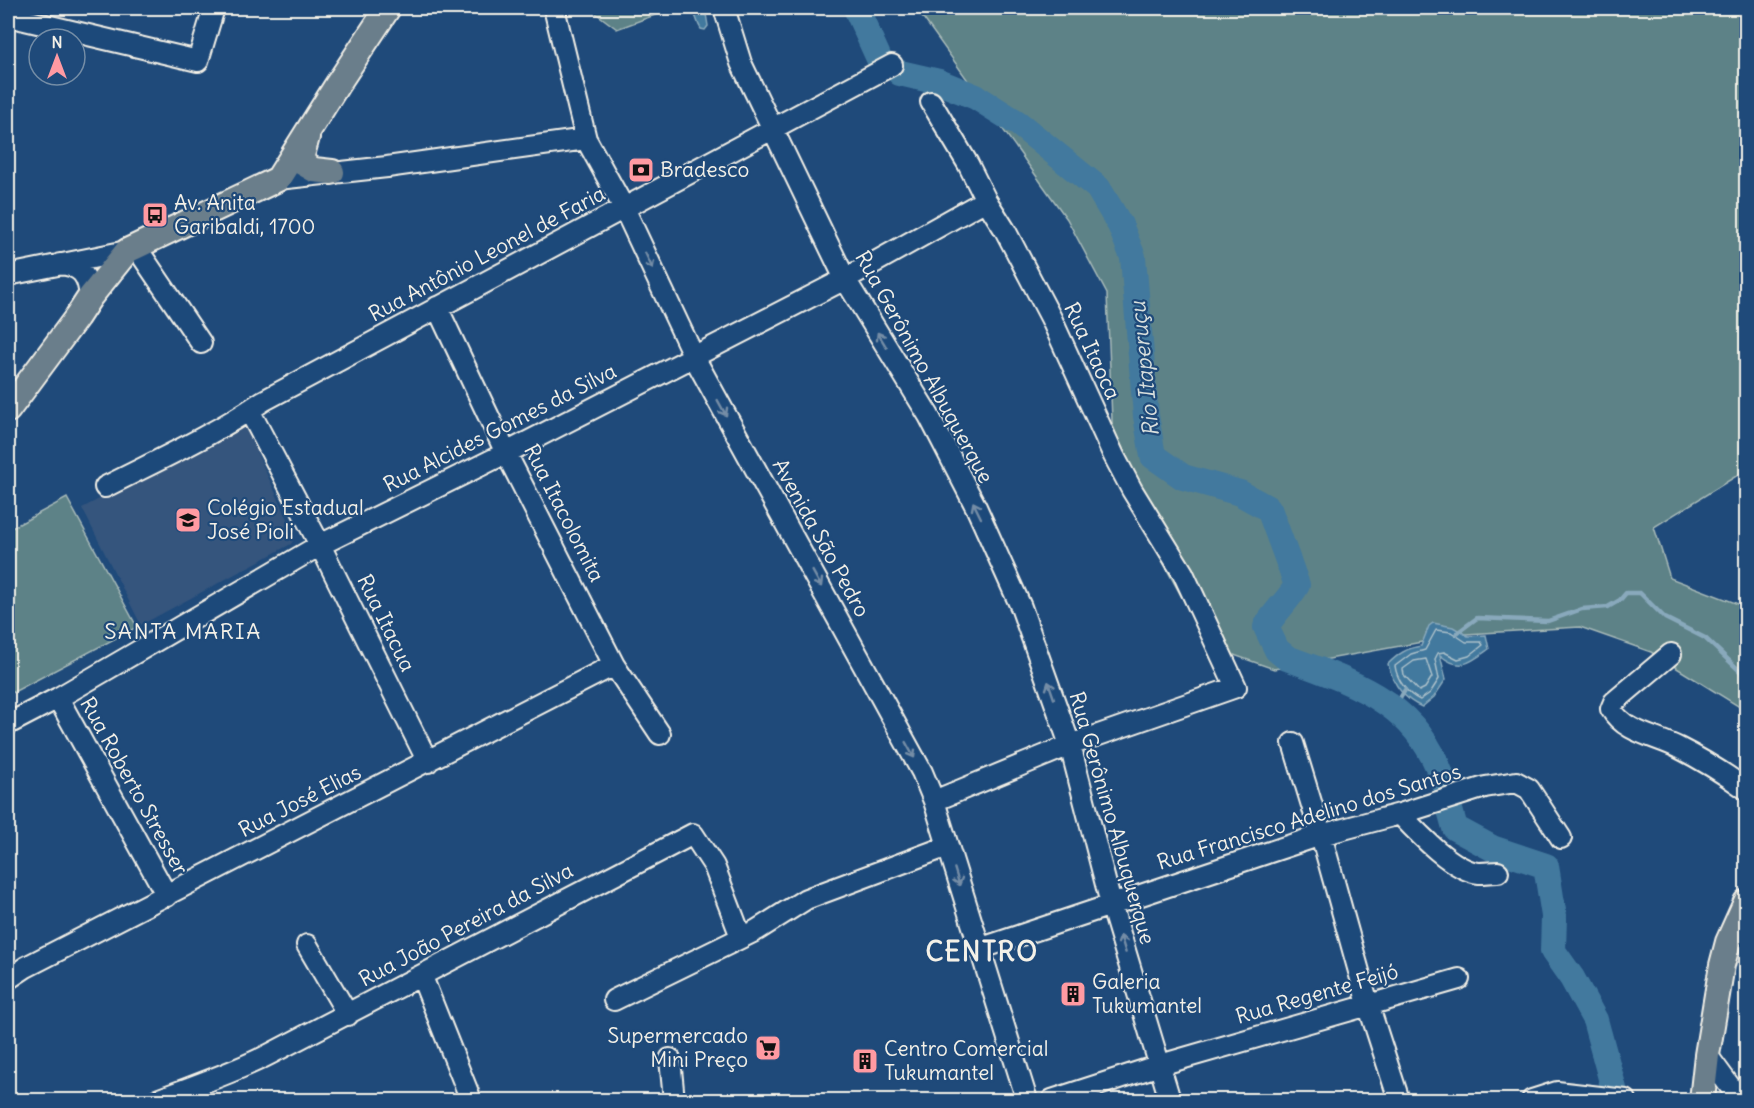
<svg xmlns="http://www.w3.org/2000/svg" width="1754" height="1108" font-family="Delius,sans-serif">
	<rect width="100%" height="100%" fill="#1f4a7a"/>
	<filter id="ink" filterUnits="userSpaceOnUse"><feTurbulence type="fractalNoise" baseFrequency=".0167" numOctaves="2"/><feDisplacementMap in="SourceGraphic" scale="12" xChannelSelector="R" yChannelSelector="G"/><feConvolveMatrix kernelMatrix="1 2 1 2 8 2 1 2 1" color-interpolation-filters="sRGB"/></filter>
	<g filter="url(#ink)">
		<path fill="#34547d" d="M 243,423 L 294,532 L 294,539 L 291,544 L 141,625 L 82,508 Z"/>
		<path fill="#5d8287" stroke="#a8bab8" stroke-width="1.5" d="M 589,8 L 674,8 L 617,29 Z
			M 910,8 L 1740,8 L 1746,11 L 1746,470 L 1654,527 L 1670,578 L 1746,607 L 1746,711 L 1651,652 L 1580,627 L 1466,634 L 1274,669 L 1208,646 L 1114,471 L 1107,294 L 1067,219 L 924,19 Z
			M 67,498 L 137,627 L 8,695 L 8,530 Z"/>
		<path fill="#42799e" stroke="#89a9bc" stroke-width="1.5" d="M 683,8 L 705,8 L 708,26 L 705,30 L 701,29 C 693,16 701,15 683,8 Z
			M 1433,623 L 1453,627 L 1468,636 L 1486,635 L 1489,649 C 1470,663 1460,672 1440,655 L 1446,679 L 1434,697 L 1422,707 C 1403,699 1393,684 1388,664 C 1398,654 1407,648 1421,646 L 1429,626 Z"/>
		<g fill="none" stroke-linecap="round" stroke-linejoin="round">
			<path stroke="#adc1ca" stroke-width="1.5" d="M 1436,630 L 1451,632 L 1466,642 L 1481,642 L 1483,645 L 1469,656 L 1458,659 L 1444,652 L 1438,653 L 1435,659 L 1439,679 L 1430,693 L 1420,700 C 1407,694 1397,680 1395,666 L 1411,654 L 1425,650 Z
				M 1426,659 L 1432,677 L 1425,688 L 1419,691 L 1404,675 L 1403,669 L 1414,661 Z"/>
			<path stroke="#89a9bc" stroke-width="4.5" d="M 1457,633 L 1477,618 L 1548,621 L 1582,609 L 1608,607 L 1620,600 L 1626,593 L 1640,593 L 1665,618 L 1705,638 L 1741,672 L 1746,682
				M 1395,707 L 1405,690"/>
			<path stroke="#42799e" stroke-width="26" d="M 856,8 L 881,63
				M 900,73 L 939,82 L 976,97 L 1019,124 L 1098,188 L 1120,225 L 1133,257 L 1146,416 L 1153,456 L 1183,477 L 1240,493 L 1269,509 L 1297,585 C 1288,601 1275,611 1266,627 L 1277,650 L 1287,658 C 1358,684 1422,705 1445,787
				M 1450,810 L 1455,828 L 1492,848 L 1546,866 L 1554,916 L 1553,951 L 1572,978 L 1595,1020 L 1617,1100"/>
			<g stroke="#f4f1e8" stroke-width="24">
				<path id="minor" d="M 554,8 L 586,139 L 624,208 L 694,357 L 922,772 L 934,801 L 1027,1100
					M 724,8 L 741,63 L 845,279 L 929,416 L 976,507 L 1021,607 L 1070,745 L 1111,904 L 1170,1100
					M 8,16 L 198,61 L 214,8
					M 931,102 L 968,164 L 986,200 L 1005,230 L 1051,318 L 1114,456 L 1132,490 L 1183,573 L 1236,687 L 1070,745 L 934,801
					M 278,179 L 387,167 L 586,139
					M 136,247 L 201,343
					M 60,264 C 82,266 88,276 90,297
					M 8,275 L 127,251
					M 437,307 L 506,453 L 614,665 L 660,734
					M 249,410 L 320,545 L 428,762
					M 105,487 C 158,460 214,435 263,401 L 892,65
					M 1671,654 L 1614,702 L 1611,709 C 1625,733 1656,736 1679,748 C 1703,760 1725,774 1746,789
					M 58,698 L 167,896
					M 8,724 L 58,698 L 320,545 L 506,453 L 845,279 L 986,200
					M 1293,743 L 1321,835 L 1368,1004 L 1399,1100
					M 1400,814 C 1417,832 1453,871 1479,873 C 1485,873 1492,872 1498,872
					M 307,945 L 348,1015
					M 979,949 L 1321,835 L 1400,814 L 1485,787 L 1516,782 L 1529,789 L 1561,838
					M 422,977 L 471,1100
					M 8,979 L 26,967 L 614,665
					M 614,1000 L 757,930 L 806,899 L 948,846
					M 1707,1055 L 1740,1100
					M 670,1059 L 674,1100
					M 157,1100 C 193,1086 236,1072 270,1054 C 411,982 551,907 693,834 L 714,866 L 741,937
					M 1052,1100 L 1160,1065 L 1459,979
					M 1532,1100 L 1557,1092 L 1626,1100"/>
			</g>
			<g stroke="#f4f1e8" stroke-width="28">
				<path id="major" d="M 307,137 L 302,155 L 302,163 L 314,170 L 332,172
					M 8,410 L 77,317 L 90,297 L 127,251 L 278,179 L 337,85 L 388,8
					M 1702,1100 L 1707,1055 L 1722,965 L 1728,942 L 1746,902"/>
			</g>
			<use href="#minor" stroke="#1f4a7a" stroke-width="20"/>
			<use href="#major" stroke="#6b7e8b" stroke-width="24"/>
		</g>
		<defs><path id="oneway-shaft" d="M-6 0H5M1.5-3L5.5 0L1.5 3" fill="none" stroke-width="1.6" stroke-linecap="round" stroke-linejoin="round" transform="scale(1.5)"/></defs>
		<g stroke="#748da6">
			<use href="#oneway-shaft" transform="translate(649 261) rotate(65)"/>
			<use href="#oneway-shaft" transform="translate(882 340) rotate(-121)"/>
			<use href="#oneway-shaft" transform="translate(722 408) rotate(61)"/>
			<use href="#oneway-shaft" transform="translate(977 510) rotate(-116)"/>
			<use href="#oneway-shaft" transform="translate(817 579) rotate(61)"/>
			<use href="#oneway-shaft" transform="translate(1051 690) rotate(-109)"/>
			<use href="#oneway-shaft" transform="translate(910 750) rotate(61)"/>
			<use href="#oneway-shaft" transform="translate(957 877) rotate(73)"/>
			<use href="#oneway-shaft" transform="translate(1123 944) rotate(-107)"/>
		</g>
	</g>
	<defs>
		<g id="bank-square" transform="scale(1.35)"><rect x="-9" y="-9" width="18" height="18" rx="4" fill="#ff9aa2" stroke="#1f4a7a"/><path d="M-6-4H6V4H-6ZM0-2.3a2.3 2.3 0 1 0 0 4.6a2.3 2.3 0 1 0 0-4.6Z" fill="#111"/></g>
		<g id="bus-square" transform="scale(1.35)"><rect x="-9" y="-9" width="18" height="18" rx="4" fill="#ff9aa2" stroke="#1f4a7a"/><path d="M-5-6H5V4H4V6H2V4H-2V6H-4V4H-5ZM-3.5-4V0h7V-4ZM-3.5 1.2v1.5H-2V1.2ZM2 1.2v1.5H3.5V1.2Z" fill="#111"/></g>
		<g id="school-square" transform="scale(1.35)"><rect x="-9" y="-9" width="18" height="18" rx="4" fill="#ff9aa2" stroke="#1f4a7a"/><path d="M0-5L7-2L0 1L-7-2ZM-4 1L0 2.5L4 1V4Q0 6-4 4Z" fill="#111"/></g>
		<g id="building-square" transform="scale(1.35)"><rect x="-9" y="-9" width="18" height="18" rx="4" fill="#ff9aa2" stroke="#1f4a7a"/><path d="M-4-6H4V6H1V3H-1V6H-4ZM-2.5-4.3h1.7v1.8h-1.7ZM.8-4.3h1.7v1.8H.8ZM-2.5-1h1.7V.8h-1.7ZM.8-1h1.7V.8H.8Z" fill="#111"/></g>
		<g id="supermarket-square" transform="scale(1.35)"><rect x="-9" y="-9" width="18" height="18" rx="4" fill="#ff9aa2" stroke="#1f4a7a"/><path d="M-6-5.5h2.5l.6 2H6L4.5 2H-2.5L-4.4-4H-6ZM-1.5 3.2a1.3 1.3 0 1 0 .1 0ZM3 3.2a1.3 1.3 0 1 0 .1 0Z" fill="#111"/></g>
	</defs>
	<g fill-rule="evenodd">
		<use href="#bank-square" x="641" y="170"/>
		<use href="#bus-square" x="155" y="215"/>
		<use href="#school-square" x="188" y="520"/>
		<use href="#building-square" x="1073" y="994"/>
		<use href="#supermarket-square" x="768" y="1048"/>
		<use href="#building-square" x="865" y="1061"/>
	</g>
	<g text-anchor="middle" stroke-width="4.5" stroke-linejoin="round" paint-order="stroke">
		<g font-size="21" fill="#f4f1e8" stroke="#1f4a7a" text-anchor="start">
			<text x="660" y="177">Bradesco</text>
			<text x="174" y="210">Av. Anita<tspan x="174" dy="24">Garibaldi, 1700</tspan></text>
			<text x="207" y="515">Colégio Estadual<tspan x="207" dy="24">José Pioli</tspan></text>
			<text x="1092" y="989">Galeria<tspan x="1092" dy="24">Tukumantel</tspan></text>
			<text x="748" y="1043" text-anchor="end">Supermercado<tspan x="748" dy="24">Mini Preço</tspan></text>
			<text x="884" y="1056">Centro Comercial<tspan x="884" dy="24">Tukumantel</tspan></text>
		</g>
		<g font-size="21" fill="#f4f1e8" stroke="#1f4a7a">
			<text transform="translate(487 254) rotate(-28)" y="7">Rua Antônio Leonel de Faria</text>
			<text transform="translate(1092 351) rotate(65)" y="7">Rua Itaoca</text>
			<text transform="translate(924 367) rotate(61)" y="7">Rua Gerônimo Albuquerque</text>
			<text transform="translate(500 428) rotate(-27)" y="7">Rua Alcides Gomes da Silva</text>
			<text transform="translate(564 513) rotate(63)" y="7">Rua Itacolomita</text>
			<text transform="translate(821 538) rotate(61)" y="7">Avenida São Pedro</text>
			<text transform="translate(386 623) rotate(64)" y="7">Rua Itacua</text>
			<text transform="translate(134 786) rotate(61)" y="7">Rua Roberto Stresser</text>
			<text transform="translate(300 801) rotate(-27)" y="7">Rua José Elias</text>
			<text transform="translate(1309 817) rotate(-17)" y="7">Rua Francisco Adelino dos Santos</text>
			<text transform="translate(1112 818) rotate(74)" y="7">Rua Gerônimo Albuquerque</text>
			<text transform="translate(466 925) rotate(-28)" y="7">Rua João Pereira da Silva</text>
			<text transform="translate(1317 994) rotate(-16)" y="7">Rua Regente Feijó</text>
		</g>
		<g font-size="22" font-style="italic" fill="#d9dfdd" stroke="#1f4a7a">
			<text transform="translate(1144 369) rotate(-96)" y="8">Rio Itaperuçu</text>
		</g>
		<g font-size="22" letter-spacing="1.5" fill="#f4f1e8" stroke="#1f4a7a">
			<text x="183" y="639">SANTA MARIA</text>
		</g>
		<g font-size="27" font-weight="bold" letter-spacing="1.5" fill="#f4f1e8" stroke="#1f4a7a">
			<text x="982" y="961">CENTRO</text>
		</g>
	</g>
	<rect width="1754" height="1108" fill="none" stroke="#1f4a7a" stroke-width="30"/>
	<rect x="15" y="15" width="1724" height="1078" fill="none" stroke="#f4f1e8" stroke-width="2" filter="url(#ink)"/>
	<g transform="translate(57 57)"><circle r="28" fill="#1f4a7a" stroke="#748da6" stroke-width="1.5"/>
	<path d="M0-4.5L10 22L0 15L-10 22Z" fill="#ff9aa2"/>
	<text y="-9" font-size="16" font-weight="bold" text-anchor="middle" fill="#f4f1e8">N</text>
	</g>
</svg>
